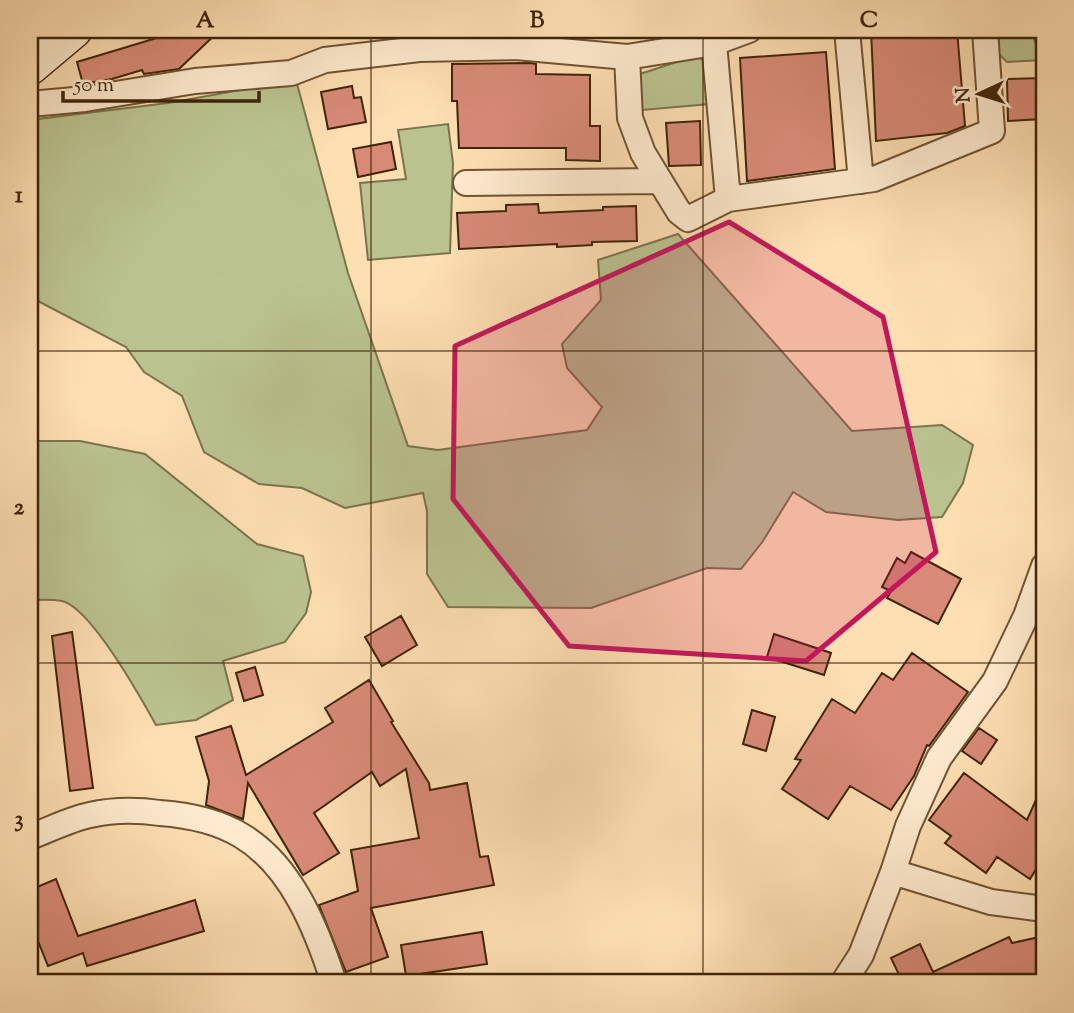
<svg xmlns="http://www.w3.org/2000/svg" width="1074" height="1013" font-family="'Sorts Mill Goudy',serif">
	<rect width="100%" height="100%" fill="#fedfb3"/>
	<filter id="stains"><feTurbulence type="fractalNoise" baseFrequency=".00286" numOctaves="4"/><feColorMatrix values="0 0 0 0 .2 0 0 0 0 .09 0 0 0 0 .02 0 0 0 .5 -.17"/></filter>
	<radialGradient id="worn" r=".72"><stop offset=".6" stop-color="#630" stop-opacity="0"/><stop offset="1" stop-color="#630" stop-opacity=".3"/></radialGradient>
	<path fill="#bac390" stroke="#7d744c" stroke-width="2" d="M 999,30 L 1031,30 L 1041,60 L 1007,62 L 999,54 Z
		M 698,55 L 707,64 L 710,104 L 642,110 L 637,75 Z
		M 296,80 L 348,273 L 408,446 L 438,450 L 587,430 L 602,407 L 567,368 L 562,344 L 601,300 L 598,260 L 678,234 L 852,431 L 942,425 L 973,445 L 963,483 L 942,517 L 898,520 L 826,512 L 793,492 L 763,541 L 741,569 L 707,568 L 591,608 L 448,607 L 427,574 L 427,511 L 423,493 L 345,508 L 302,488 L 259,484 L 204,452 L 182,396 L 144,372 L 126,347 L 36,300 L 30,298 L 30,120 L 168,103 Z
		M 448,124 L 453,163 L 450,253 L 368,260 L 360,183 L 406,179 L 398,130 Z
		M 34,441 L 80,441 L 145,454 L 257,544 L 303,556 L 311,592 L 306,613 L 285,642 L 223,661 L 233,700 L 196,720 L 156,725 C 141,698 91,608 62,601 C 52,599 40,600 30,600 L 30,443 Z"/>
	<path fill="#d88a77" stroke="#402407" stroke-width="2" d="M 153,30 L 220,30 L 179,69 L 144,74 L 142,70 L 112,79 L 83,84 L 77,62 L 160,37 Z
		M 871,30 L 957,30 L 965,126 L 947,133 L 876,141 Z
		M 826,52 L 835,169 L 747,181 L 740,58 Z
		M 531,63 L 536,64 L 536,74 L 590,75 L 590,126 L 600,126 L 600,161 L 566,160 L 566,148 L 459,148 L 457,101 L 452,101 L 452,64 Z
		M 1044,78 L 1044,119 L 1008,121 L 1007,79 Z
		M 352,86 L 354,98 L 361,97 L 366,122 L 328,129 L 321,92 Z
		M 700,121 L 701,165 L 669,166 L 666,123 Z
		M 391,142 L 396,169 L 358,177 L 353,149 Z
		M 538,204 L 539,213 L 603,210 L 603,207 L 636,206 L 637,241 L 592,242 L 592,245 L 557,247 L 557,244 L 459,249 L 457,213 L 506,211 L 506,205 Z
		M 911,552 L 961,579 L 938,624 L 887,598 L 891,591 L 882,587 L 897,558 L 905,563 Z
		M 401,616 L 417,645 L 382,666 L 365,637 Z
		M 72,632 L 93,788 L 70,791 L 52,636 Z
		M 774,634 L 831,653 L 824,675 L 767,657 Z
		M 912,653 L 968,692 L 929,746 L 927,745 L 914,776 L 891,810 L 850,786 L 828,819 L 782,789 L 801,760 L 795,759 L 832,699 L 855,713 L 882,673 L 893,680 Z
		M 255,667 L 263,695 L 244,701 L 236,673 Z
		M 369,680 L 393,721 L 391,722 L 429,783 L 430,790 L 467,783 L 480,857 L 488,856 L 494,885 L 371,908 L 388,957 L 346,972 L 319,905 L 358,891 L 351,850 L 419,838 L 406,769 L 380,786 L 372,772 L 314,813 L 339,853 L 303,875 L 248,783 L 243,819 L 206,805 L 209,781 L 196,737 L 231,726 L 246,775 L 333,722 L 325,708 Z
		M 752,710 L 775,717 L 766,751 L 743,744 Z
		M 979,728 L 997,740 L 981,764 L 962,751 Z
		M 964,773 L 1027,820 L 1044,782 L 1044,856 L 1030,879 L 997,857 L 986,873 L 945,843 L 951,836 L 929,820 Z
		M 56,879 L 78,936 L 195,900 L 204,931 L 87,966 L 83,953 L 48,966 L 30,921 L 30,890 Z
		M 482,932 L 487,964 L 406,976 L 401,945 Z
		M 1044,936 L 1044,983 L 903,983 L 891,958 L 920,944 L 933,972 L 1009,937 L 1012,943 Z"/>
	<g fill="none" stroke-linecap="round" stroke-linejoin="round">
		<g stroke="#705332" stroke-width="28">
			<path id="minor" d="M 847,30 L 861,181
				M 714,43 L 728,199 L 874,179 L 992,131 L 985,30
				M 627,57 L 630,118 L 643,153 L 679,212 L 688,219 L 728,199
				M 30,104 L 85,99 L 195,81 L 291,73 L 325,60 L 419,49 L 516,47 L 627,57 L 714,43 L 749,30
				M 466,183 L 660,181
				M 30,837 C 49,830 70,819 90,815 C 112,810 138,810 160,813 C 187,815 218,821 242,836 C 292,866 317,930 334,983
				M 893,872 L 991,902 L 1044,909
				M 843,983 L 861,955 L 893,872 L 908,826 L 939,758 L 995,681 L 1026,616 L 1044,566"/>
		</g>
		<g stroke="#402407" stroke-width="38">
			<path id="secondary" d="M 30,67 L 74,30"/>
		</g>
		<use href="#minor" stroke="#feeace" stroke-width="24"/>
		<use href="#secondary" stroke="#feeace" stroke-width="35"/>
	</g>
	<path fill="#c2185b" fill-opacity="0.2" stroke="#c2185b" stroke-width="5" stroke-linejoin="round" d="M 729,222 L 883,317 L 936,552 L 806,661 L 569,646 L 453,499 L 455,346 Z"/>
	<path fill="none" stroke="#402407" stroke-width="2" stroke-opacity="0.55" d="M 371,30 L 371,983M 703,30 L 703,983M 30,351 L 1044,351M 30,663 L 1044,663"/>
	<rect width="1074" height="1013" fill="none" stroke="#fedfb3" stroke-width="77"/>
	<g transform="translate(979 94) rotate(266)" stroke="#feeace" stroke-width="5" paint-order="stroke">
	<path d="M0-5L12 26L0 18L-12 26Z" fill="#402407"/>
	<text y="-10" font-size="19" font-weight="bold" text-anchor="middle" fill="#402407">N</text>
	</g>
	<path d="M63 91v10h196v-10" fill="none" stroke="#402407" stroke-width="3.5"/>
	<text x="74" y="91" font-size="21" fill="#402407" stroke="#feeace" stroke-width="5" paint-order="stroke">50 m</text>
	<rect x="38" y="38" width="998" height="936" fill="none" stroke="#402407" stroke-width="2.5"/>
	<g font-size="23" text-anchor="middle" font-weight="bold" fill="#402407">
		<text x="205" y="27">A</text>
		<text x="537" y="27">B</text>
		<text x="869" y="27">C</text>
		<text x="19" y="202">1</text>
		<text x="19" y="514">2</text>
		<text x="19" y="826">3</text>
	</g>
	<rect width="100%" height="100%" filter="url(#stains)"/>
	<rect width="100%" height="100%" fill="url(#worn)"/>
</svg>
